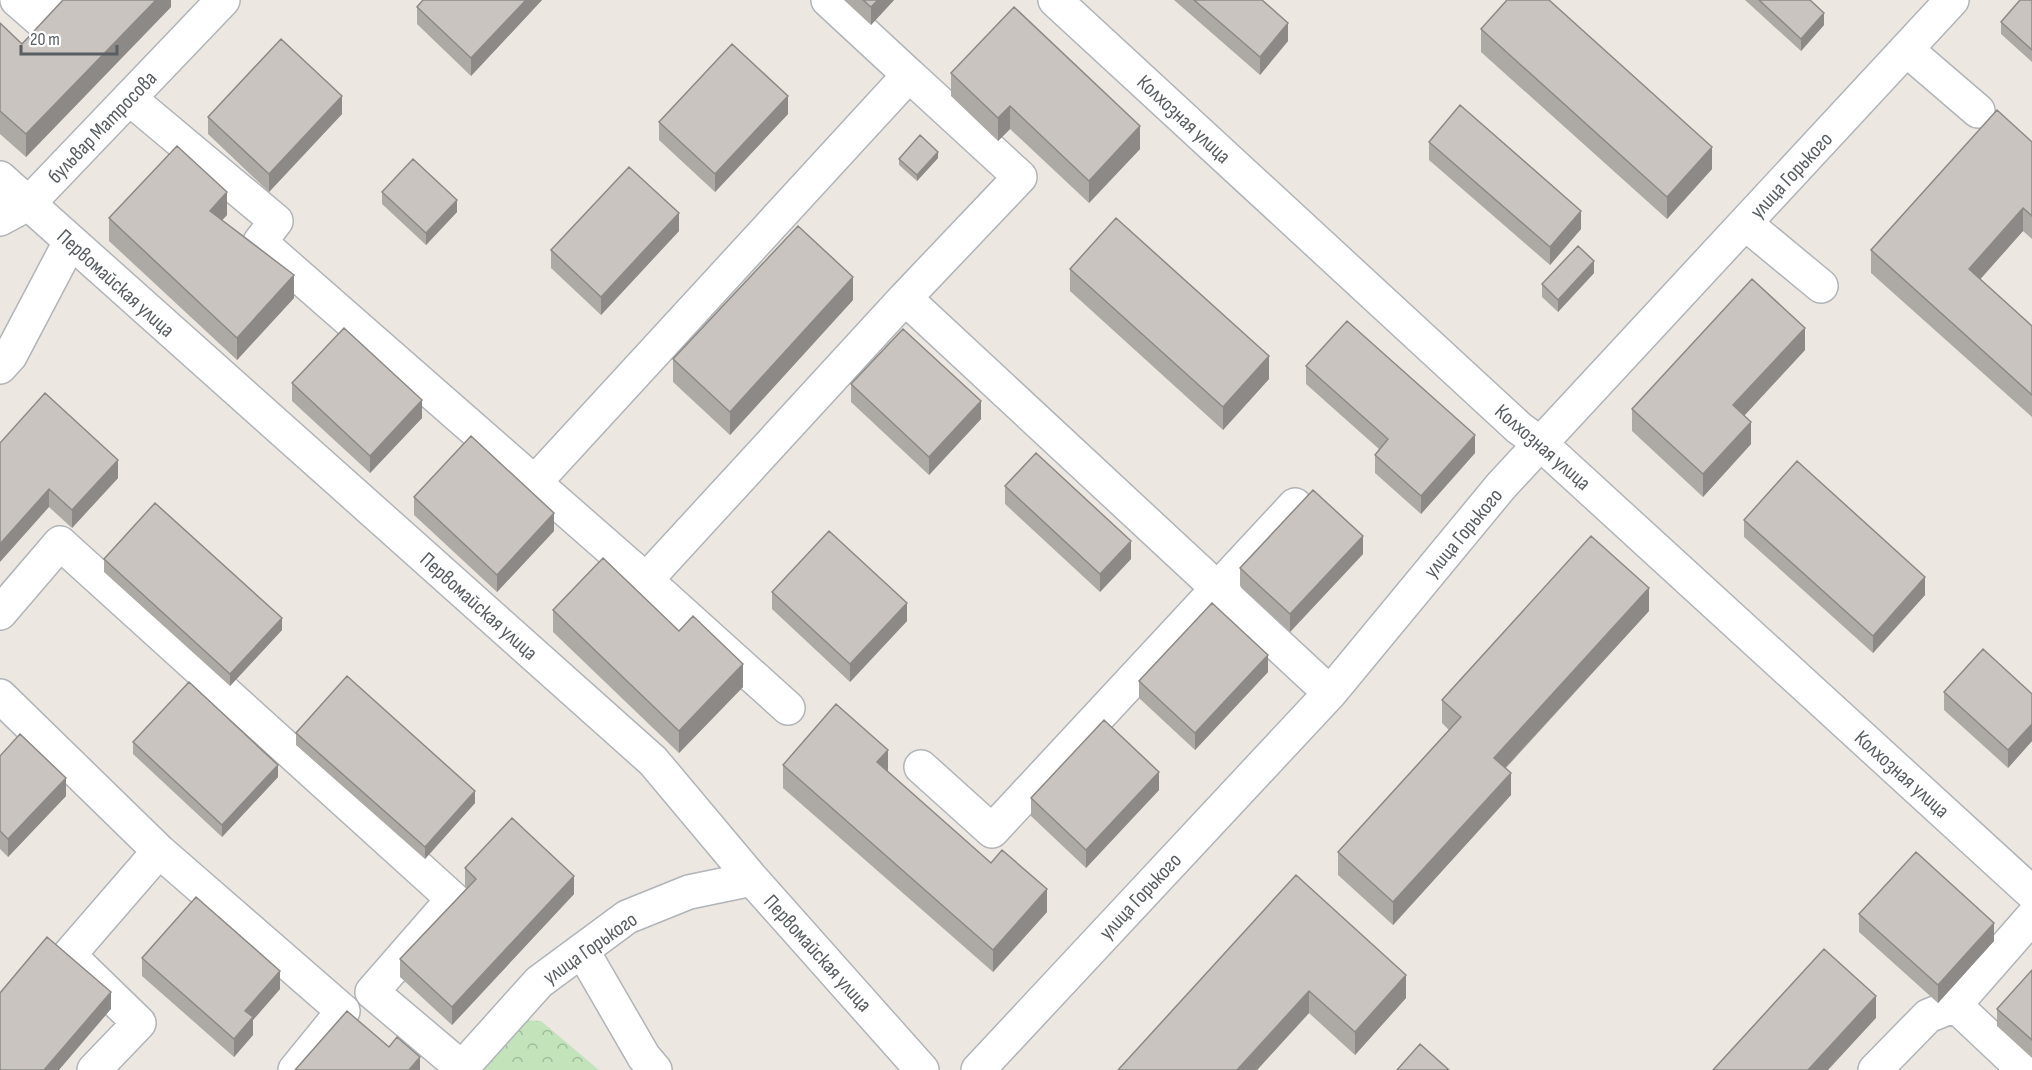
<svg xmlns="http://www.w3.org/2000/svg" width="2032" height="1070" font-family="'Sofia Sans Condensed',sans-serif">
	<defs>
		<pattern id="park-crowns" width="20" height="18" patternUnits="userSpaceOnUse" patternTransform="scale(1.5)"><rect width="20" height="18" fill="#c3e4bb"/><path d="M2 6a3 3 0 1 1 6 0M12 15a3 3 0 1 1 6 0" fill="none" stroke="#a1bc9b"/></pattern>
	</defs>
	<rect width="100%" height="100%" fill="#ece7e0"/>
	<path fill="url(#park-crowns)" d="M 520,1020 L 541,1021 L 599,1070 L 475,1070 Z"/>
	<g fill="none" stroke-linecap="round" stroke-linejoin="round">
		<g stroke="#b1b4b8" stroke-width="36">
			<path id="minor" d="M 17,0 L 40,20 L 58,0
				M 1055,0 L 1519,428 L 1541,444 L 2032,893
				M 1907,50 L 1978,111
				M 129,98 L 276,221 L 260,242 L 646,580
				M 0,178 L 653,761 L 752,879 L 922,1070
				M 0,219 L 28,204 L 223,0
				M 1746,224 L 1821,286
				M 905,298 L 1020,177 L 909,75
				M 0,367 L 10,356 L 70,242
				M 535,482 L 909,75 L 828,0
				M 0,613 L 60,543 L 453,899 L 372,992 L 462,1068
				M 0,696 L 159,851 L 69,955 L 139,1023 L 94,1070
				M 788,708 L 646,580 L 905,298 L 1330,693
				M 921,767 L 992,831 L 1295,505
				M 159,851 L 343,1011 L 295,1070
				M 582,950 L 644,1057 L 655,1070
				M 460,1070 L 539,982 L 627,917 L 689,892 L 752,879
				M 978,1070 L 1330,693 L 1501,486 L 1952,0
				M 1875,1070 L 1928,1016 L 1955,1005
				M 2024,1070 L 1955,1005 L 2032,917"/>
		</g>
		<use href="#minor" stroke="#fff" stroke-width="33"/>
	</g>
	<path fill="#ada9a4" d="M 171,0 L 171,7 L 26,157 L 0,134 L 0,23 L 22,44 Z
		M 542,0 L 471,76 L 417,24 L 417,7 Z
		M 844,0 L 894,0 L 871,25 Z
		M 1174,0 L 1262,0 L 1288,41 L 1260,75 Z
		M 1745,0 L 1810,0 L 1824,25 L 1801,51 Z
		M 2032,0 L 2032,62 L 2001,34 L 2001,22 Z
		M 1481,29 L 1712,169 L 1667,219 L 1481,52 Z
		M 951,73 L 1140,149 L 1089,203 L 1010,129 L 998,141 L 951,96 Z
		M 342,114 L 269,192 L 208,134 L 208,117 Z
		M 788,114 L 715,192 L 659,140 L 659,122 Z
		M 1429,142 L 1581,229 L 1550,265 L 1429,160 Z
		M 2032,142 L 2032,239 L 2023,231 L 1980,279 L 2032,326 L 2032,417 L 1871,273 L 1871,250 Z
		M 938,158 L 917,181 L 899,165 L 899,159 Z
		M 382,192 L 457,212 L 426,245 L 382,204 Z
		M 227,215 L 222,220 L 294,298 L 237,360 L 109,241 L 109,218 Z
		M 679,231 L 601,315 L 551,268 L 551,250 Z
		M 1070,269 L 1269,379 L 1223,430 L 1070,291 Z
		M 1594,273 L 1558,312 L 1542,297 L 1542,284 Z
		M 853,300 L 730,435 L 673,382 L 673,359 Z
		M 1805,350 L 1744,415 L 1751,444 L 1703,497 L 1632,431 L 1632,409 Z
		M 1306,366 L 1475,453 L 1421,514 L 1375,473 L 1375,455 L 1379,449 L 1306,384 Z
		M 292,383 L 422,418 L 370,473 L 292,401 Z
		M 851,384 L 981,419 L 929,475 L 851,402 Z
		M 0,443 L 118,478 L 72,528 L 49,507 Z
		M 1005,486 L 1131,559 L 1100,592 L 1005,504 Z
		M 414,497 L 554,531 L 497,592 L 414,515 Z
		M 1744,520 L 1925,595 L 1873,653 L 1744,537 Z
		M 1363,554 L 1290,632 L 1240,586 L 1240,568 Z
		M 104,559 L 282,630 L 230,686 L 104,572 Z
		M 772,592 L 907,621 L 850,682 L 772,609 Z
		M 553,610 L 679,631 L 743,687 L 679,753 L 553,632 Z
		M 1649,611 L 1506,768 L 1511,795 L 1393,925 L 1338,875 L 1338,852 L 1449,730 L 1442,723 L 1442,700 Z
		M 1268,672 L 1195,750 L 1139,698 L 1139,681 Z
		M 1944,692 L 2032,694 L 2032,741 L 2008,768 L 1944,710 Z
		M 296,733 L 475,803 L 425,859 L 296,745 Z
		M 133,742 L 278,777 L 222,837 L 133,754 Z
		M 0,756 L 66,796 L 8,857 L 0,849 Z
		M 783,765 L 888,772 L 1047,912 L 993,972 L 783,788 Z
		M 1159,790 L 1086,868 L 1031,816 L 1031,798 Z
		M 465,868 L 574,894 L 452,1025 L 400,977 L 400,959 L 467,888 L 465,886 Z
		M 1296,875 L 1406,998 L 1355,1055 L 1309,1013 L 1257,1070 L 1118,1070 Z
		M 1859,914 L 1994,941 L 1938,1003 L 1859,932 Z
		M 142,958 L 280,989 L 253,1020 L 253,1035 L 234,1057 L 142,976 Z
		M 2032,970 L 2032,1058 L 1997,1026 L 1997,1009 Z"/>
	<path fill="#8d8986" d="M 156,0 L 171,0 L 171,7 L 26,157 L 26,134 Z
		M 526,0 L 542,0 L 471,76 L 471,58 Z
		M 878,0 L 894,0 L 871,25 L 871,7 Z
		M 1824,13 L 1824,25 L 1801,51 L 1801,39 Z
		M 1288,23 L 1288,41 L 1260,75 L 1260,57 Z
		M 342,96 L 342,114 L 269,192 L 269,174 Z
		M 788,96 L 788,114 L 715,192 L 715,174 Z
		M 1010,106 L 1010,129 L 998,141 L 998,118 Z
		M 1140,126 L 1140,149 L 1089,203 L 1089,181 Z
		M 1712,147 L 1712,169 L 1667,219 L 1667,197 Z
		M 938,152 L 938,158 L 917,181 L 917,175 Z
		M 227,192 L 227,215 L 210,233 L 210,211 Z
		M 457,200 L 457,212 L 426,245 L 426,233 Z
		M 2023,208 L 2023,231 L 1969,292 L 1969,269 Z
		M 1581,211 L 1581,229 L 1550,265 L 1550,247 Z
		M 679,213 L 679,231 L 601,315 L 601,297 Z
		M 1594,261 L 1594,273 L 1558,312 L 1558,300 Z
		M 294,275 L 294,298 L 237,360 L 237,338 Z
		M 853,277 L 853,300 L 730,435 L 730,412 Z
		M 1805,328 L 1805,350 L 1733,428 L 1733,405 Z
		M 1269,356 L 1269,379 L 1223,430 L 1223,407 Z
		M 422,400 L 422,418 L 370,473 L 370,456 Z
		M 981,401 L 981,419 L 929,475 L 929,457 Z
		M 1751,422 L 1751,444 L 1703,497 L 1703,474 Z
		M 1475,435 L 1475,453 L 1421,514 L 1421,496 Z
		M 118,460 L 118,478 L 72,528 L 72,510 Z
		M 49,489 L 49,507 L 0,562 L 0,544 Z
		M 554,513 L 554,531 L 497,592 L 497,575 Z
		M 1363,536 L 1363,554 L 1290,632 L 1290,614 Z
		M 1131,541 L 1131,559 L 1100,592 L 1100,574 Z
		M 1925,577 L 1925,595 L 1873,653 L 1873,636 Z
		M 1649,588 L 1649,611 L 1494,780 L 1494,758 Z
		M 907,603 L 907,621 L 850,682 L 850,664 Z
		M 282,618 L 282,630 L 230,686 L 230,674 Z
		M 1268,655 L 1268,672 L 1195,750 L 1195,733 Z
		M 743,664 L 743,687 L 679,753 L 679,731 Z
		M 2032,724 L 2032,741 L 2008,768 L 2008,750 Z
		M 888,750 L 888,772 L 877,762 Z
		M 278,765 L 278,777 L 222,837 L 222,825 Z
		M 1159,772 L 1159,790 L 1086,868 L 1086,850 Z
		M 1511,773 L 1511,795 L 1393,925 L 1393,902 Z
		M 66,778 L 66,796 L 8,857 L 8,839 Z
		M 475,791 L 475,803 L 425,859 L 425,847 Z
		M 574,876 L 574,894 L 452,1025 L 452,1007 Z
		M 1047,889 L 1047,912 L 993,972 L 993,950 Z
		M 1994,923 L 1994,941 L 1938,1003 L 1938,985 Z
		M 280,971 L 280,989 L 253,1020 L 253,1035 L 234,1057 L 234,1039 L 245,1011 Z
		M 1406,975 L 1406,998 L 1355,1055 L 1355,1032 Z
		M 1309,991 L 1309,1013 L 1257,1070 L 1237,1070 Z
		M 111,992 L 111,1009 L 59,1070 L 44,1070 Z
		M 1876,996 L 1876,1018 L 1828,1070 L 1808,1070 Z
		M 420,1057 L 420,1070 L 409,1070 Z"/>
	<path fill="#c9c4bf" stroke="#8d8986" stroke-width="1.5" d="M 63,0 L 156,0 L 26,134 L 0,111 L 0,23 L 22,44 Z
		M 423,0 L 526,0 L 471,58 L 417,7 Z
		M 863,0 L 878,0 L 871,7 Z
		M 1194,0 L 1262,0 L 1288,23 L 1260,57 Z
		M 1507,0 L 1549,0 L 1712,147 L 1667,197 L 1481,29 Z
		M 1759,0 L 1810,0 L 1824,13 L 1801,39 Z
		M 2020,0 L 2032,0 L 2032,50 L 2001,22 Z
		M 1014,7 L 1140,126 L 1089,181 L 1010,106 L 998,118 L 951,73 Z
		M 281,39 L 342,96 L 269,174 L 208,117 Z
		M 732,44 L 788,96 L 715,174 L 659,122 Z
		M 1460,105 L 1581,211 L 1550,247 L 1429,142 Z
		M 1997,110 L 2032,142 L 2032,216 L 2023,208 L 1969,269 L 2032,326 L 2032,395 L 1871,250 Z
		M 920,135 L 938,152 L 917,175 L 899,159 Z
		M 177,146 L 227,192 L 210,211 L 294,275 L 237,338 L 109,218 Z
		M 413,159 L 457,200 L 426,233 L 382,192 Z
		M 629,167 L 679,213 L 601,297 L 551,250 Z
		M 1116,218 L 1269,356 L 1223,407 L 1070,269 Z
		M 798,226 L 853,277 L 730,412 L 673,359 Z
		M 1578,246 L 1594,261 L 1558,300 L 1542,284 Z
		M 1752,279 L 1805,328 L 1733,405 L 1751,422 L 1703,474 L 1632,409 Z
		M 1347,321 L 1475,435 L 1421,496 L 1375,455 L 1388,439 L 1306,366 Z
		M 344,328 L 422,400 L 370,456 L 292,383 Z
		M 903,329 L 981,401 L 929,457 L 851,384 Z
		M 45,393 L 118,460 L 72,510 L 49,489 L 0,544 L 0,443 Z
		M 471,436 L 554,513 L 497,575 L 414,497 Z
		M 1036,453 L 1131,541 L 1100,574 L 1005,486 Z
		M 1797,461 L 1925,577 L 1873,636 L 1744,520 Z
		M 1313,490 L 1363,536 L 1290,614 L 1240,568 Z
		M 155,503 L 282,618 L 230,674 L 104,559 Z
		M 829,531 L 907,603 L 850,664 L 772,592 Z
		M 1591,536 L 1649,588 L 1494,758 L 1511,773 L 1393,902 L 1338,852 L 1461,717 L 1442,700 Z
		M 603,558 L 679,631 L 693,616 L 743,664 L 679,731 L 553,610 Z
		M 1212,603 L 1268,655 L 1195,733 L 1139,681 Z
		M 1983,649 L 2032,694 L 2032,724 L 2008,750 L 1944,692 Z
		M 347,676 L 475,791 L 425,847 L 296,733 Z
		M 189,682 L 278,765 L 222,825 L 133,742 Z
		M 836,704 L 888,750 L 877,762 L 991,863 L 1002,850 L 1047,889 L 993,950 L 783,765 Z
		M 1104,720 L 1159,772 L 1086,850 L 1031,798 Z
		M 20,734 L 66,778 L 8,839 L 0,831 L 0,756 Z
		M 512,818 L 574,876 L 452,1007 L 400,959 L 476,879 L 465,868 Z
		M 1916,852 L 1994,923 L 1938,985 L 1859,914 Z
		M 1296,875 L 1406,975 L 1355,1032 L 1309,991 L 1237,1070 L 1118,1070 Z
		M 196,897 L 280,971 L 245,1011 L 253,1017 L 234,1039 L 142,958 Z
		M 47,937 L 111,992 L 44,1070 L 0,1070 L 0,993 Z
		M 1824,949 L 1876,996 L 1808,1070 L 1713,1070 Z
		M 2032,970 L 2032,1040 L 1997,1009 Z
		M 347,1011 L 389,1047 L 397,1037 L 420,1057 L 409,1070 L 295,1070 Z
		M 1420,1044 L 1449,1070 L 1397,1070 Z"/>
	<g text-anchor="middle" stroke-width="5" stroke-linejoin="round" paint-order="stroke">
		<g font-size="21" fill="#585e61" stroke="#fff">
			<text transform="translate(1184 119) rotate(43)" y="7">Колхозная улица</text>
			<text transform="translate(102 127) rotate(-46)" y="7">бульвар Матросова</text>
			<text transform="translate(1791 175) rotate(-47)" y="7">улица Горького</text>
			<text transform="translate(116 283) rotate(42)" y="7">Первомайская улица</text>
			<text transform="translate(1543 447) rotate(41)" y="7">Колхозная улица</text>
			<text transform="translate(1463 533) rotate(-50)" y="7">улица Горького</text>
			<text transform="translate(479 606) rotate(42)" y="7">Первомайская улица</text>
			<text transform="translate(1902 774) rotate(42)" y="7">Колхозная улица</text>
			<text transform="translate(1140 896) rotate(-47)" y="7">улица Горького</text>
			<text transform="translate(590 948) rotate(-35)" y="7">улица Горького</text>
			<text transform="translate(818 953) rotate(48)" y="7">Первомайская улица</text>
		</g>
	</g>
	<path d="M21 45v9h96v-9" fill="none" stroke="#585e61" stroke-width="3"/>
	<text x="30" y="45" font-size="18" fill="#585e61" stroke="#ffffff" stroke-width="4.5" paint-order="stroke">20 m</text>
</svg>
